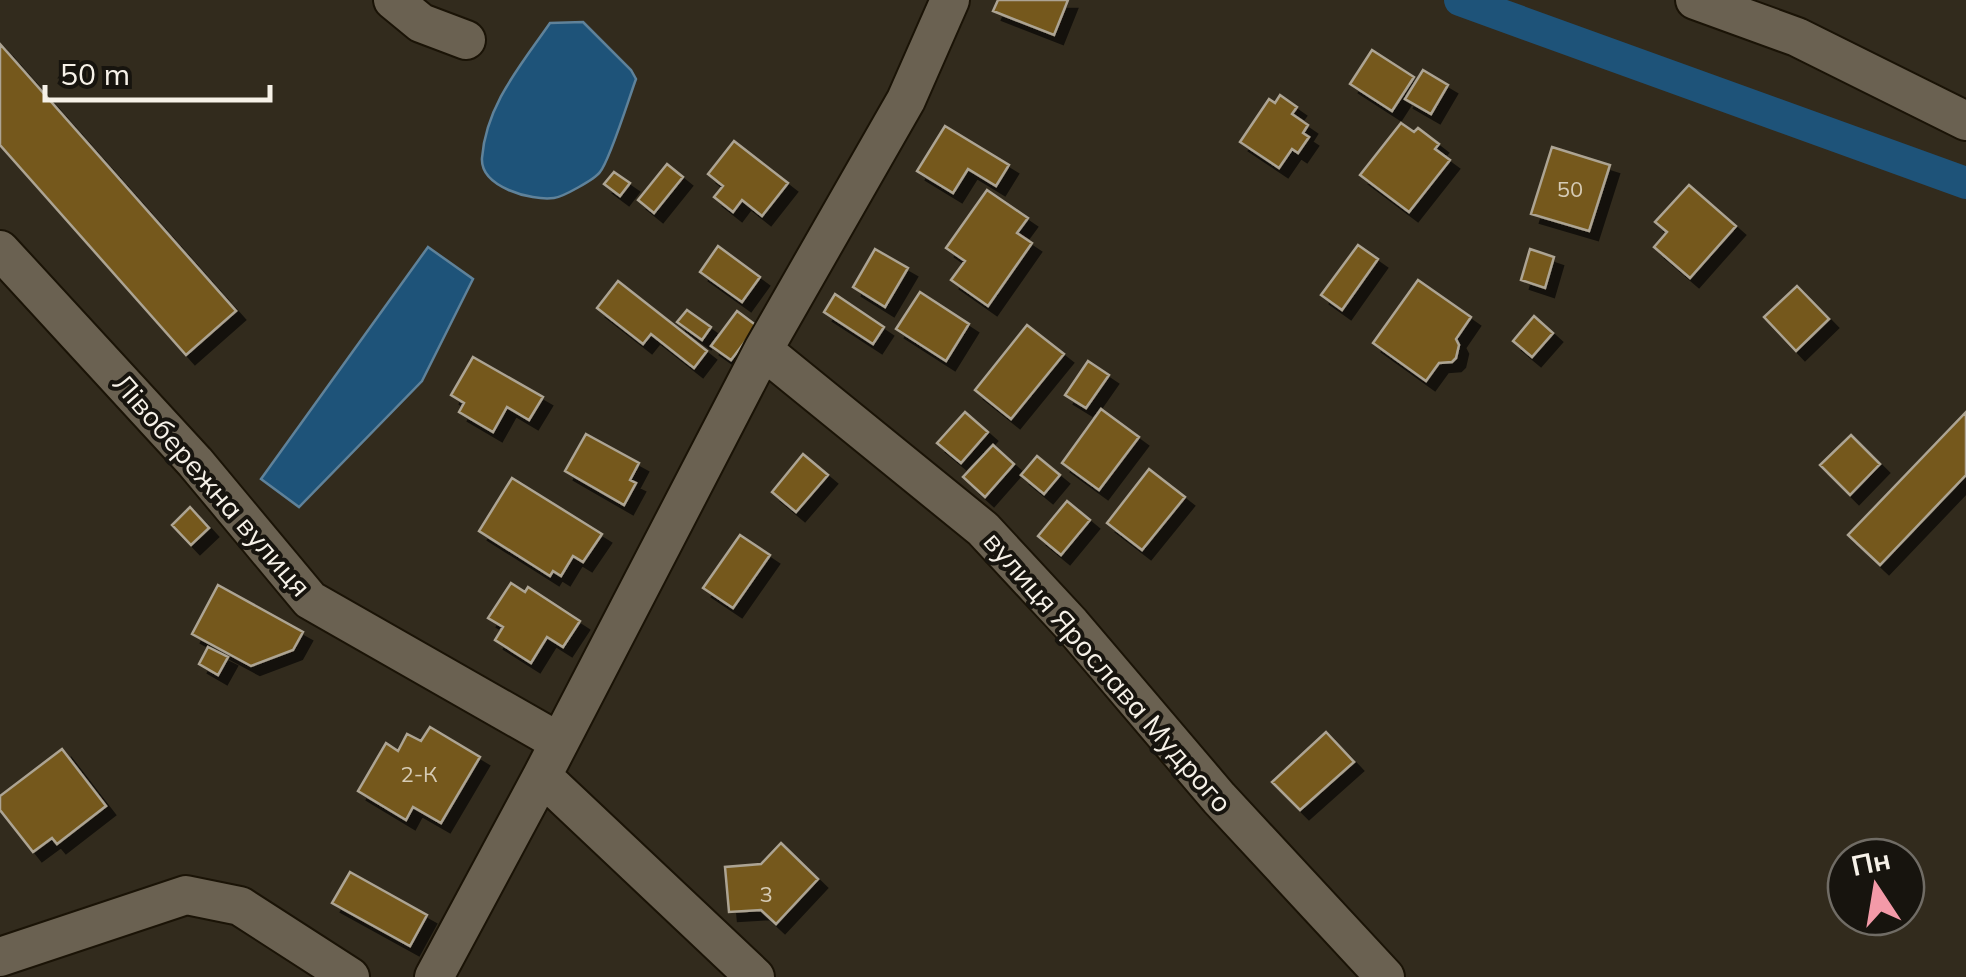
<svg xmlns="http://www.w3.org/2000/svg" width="1966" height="977" font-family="Mulish,sans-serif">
	<defs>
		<filter id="shadow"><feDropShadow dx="9" dy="9" stdDeviation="0" flood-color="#0009"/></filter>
	</defs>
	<rect width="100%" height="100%" fill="#322b1d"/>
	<path fill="#1e5379" stroke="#5f829a" stroke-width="2.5" d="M 583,22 L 631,70 L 636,79 C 629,98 610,160 600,172 C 595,179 563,197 554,198 C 531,201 480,187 482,158 C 486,105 521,65 550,23 Z
		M 428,247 L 473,279 L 422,381 L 299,507 L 261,479 Z"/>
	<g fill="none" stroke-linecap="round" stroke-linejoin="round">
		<path stroke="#1e5379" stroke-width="32" d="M 1460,0 L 1966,183"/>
	</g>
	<path fill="#74591d" stroke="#ada493" stroke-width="2.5" filter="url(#shadow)" d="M 998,0 L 1068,0 L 1054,35 L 993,11 Z
		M 0,44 L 236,311 L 186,355 L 0,145 Z
		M 1372,50 L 1414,77 L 1392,111 L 1350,84 Z
		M 1423,70 L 1448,85 L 1431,114 L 1405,99 Z
		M 1280,95 L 1297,107 L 1292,114 L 1308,125 L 1303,133 L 1309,137 L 1298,153 L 1292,149 L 1279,168 L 1240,142 L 1269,99 L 1275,103 Z
		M 1401,123 L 1414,132 L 1418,128 L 1439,144 L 1435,149 L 1450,160 L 1409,212 L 1360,175 Z
		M 945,126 L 1009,165 L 996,186 L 968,169 L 953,193 L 917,171 Z
		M 734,141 L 788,183 L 762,216 L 742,200 L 733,212 L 714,197 L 723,186 L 708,174 Z
		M 1552,147 L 1610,165 L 1589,231 L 1531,214 Z
		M 667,164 L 683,177 L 654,213 L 638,200 Z
		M 614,172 L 630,183 L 620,196 L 604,184 Z
		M 1689,185 L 1736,226 L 1690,278 L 1654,247 L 1667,232 L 1655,222 Z
		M 987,190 L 1028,218 L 1017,233 L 1032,243 L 988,306 L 951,280 L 965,261 L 946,248 Z
		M 1358,245 L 1378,259 L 1342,310 L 1321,295 Z
		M 718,246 L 760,277 L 742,302 L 700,272 Z
		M 875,249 L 908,268 L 885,307 L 853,287 Z
		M 1530,249 L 1554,257 L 1545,288 L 1521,280 Z
		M 1418,280 L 1471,317 L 1456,339 L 1459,345 L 1456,358 L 1452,362 L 1439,363 L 1426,381 L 1373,343 Z
		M 618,281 L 707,351 L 694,368 L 651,334 L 643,344 L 597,308 Z
		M 1797,286 L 1829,319 L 1796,351 L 1764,317 Z
		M 920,292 L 969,324 L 946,361 L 896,329 Z
		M 835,294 L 884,327 L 873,344 L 824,312 Z
		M 687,310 L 711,327 L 702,340 L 677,322 Z
		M 737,311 L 757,326 L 731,360 L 711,346 Z
		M 1534,316 L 1553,333 L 1532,357 L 1513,341 Z
		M 1027,325 L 1064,354 L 1011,419 L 975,390 Z
		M 473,357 L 543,397 L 529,420 L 507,407 L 493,432 L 459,412 L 464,403 L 451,395 Z
		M 1088,361 L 1109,375 L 1086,408 L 1065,395 Z
		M 1101,409 L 1139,437 L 1099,490 L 1062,463 Z
		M 965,412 L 988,432 L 961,463 L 937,443 Z
		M 1966,412 L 1966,475 L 1880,565 L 1848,535 Z
		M 586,434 L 639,463 L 630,480 L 636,483 L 624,505 L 565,471 Z
		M 1851,435 L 1880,464 L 1850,495 L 1820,465 Z
		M 993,445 L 1014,464 L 985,497 L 963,477 Z
		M 803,454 L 828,475 L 796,512 L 772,492 Z
		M 1037,456 L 1060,475 L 1044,494 L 1021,475 Z
		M 1149,469 L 1185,497 L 1142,550 L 1107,523 Z
		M 512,478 L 602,534 L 583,562 L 573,556 L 561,576 L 553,571 L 550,576 L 479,531 Z
		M 1067,501 L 1090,520 L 1061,555 L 1038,536 Z
		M 190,507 L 209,528 L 191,545 L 172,525 Z
		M 740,535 L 770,555 L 733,608 L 703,588 Z
		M 511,583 L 525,592 L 528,587 L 580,621 L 563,647 L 547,637 L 531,663 L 495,640 L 503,627 L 488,618 Z
		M 218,585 L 303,632 L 293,650 L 251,666 L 192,634 Z
		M 208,647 L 228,657 L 218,675 L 199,664 Z
		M 430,727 L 480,757 L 441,823 L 413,807 L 406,820 L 358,791 L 386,743 L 398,751 L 407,734 L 421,741 Z
		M 1326,732 L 1354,762 L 1300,810 L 1272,782 Z
		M 62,749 L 106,806 L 57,844 L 52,838 L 33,852 L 0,810 L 0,796 Z
		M 781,843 L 818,879 L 776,924 L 761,910 L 729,912 L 725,867 L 761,864 Z
		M 350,872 L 427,915 L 410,946 L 332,903 Z"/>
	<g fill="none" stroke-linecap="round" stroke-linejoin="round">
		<g stroke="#1a1306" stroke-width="42">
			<path id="minor" d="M 393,0 L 421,23 L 466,40
				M 1695,0 L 1797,37 L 1966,121
				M 0,250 L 195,462 L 310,600 L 559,742
				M 763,350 L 983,529 L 1071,624 L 1219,798 L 1385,977
				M 542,776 L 755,977
				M 0,957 L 186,895 L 240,906 L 350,977
				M 434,977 L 542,776 L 763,350 L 906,100 L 950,0"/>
		</g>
		<use href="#minor" stroke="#6a6151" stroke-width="38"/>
	</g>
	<g text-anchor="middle" stroke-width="8" stroke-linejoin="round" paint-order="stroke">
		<g font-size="22" fill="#d6cbb5">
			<text x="1570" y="197">50</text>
			<text x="419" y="782">2-К</text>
			<text x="766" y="902">3</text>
		</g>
		<g font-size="28" fill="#f6f1e8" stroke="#17140e">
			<text transform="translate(212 485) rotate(49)" y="10">Лівобережна вулиця</text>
			<text transform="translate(1108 672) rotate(49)" y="10">вулиця Ярослава Мудрого</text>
		</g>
	</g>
	<g transform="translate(1876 887) rotate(348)"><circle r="48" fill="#17140e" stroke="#706c65" stroke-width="2.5"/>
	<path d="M0-8L18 38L0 25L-18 38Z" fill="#f39aa8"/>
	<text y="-15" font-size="28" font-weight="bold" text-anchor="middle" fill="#f6f1e8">Пн</text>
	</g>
	<path d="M45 85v15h225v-15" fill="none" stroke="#f6f1e8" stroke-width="5"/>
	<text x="60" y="85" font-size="30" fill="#f6f1e8" stroke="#17140e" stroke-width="8" paint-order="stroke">50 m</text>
</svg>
